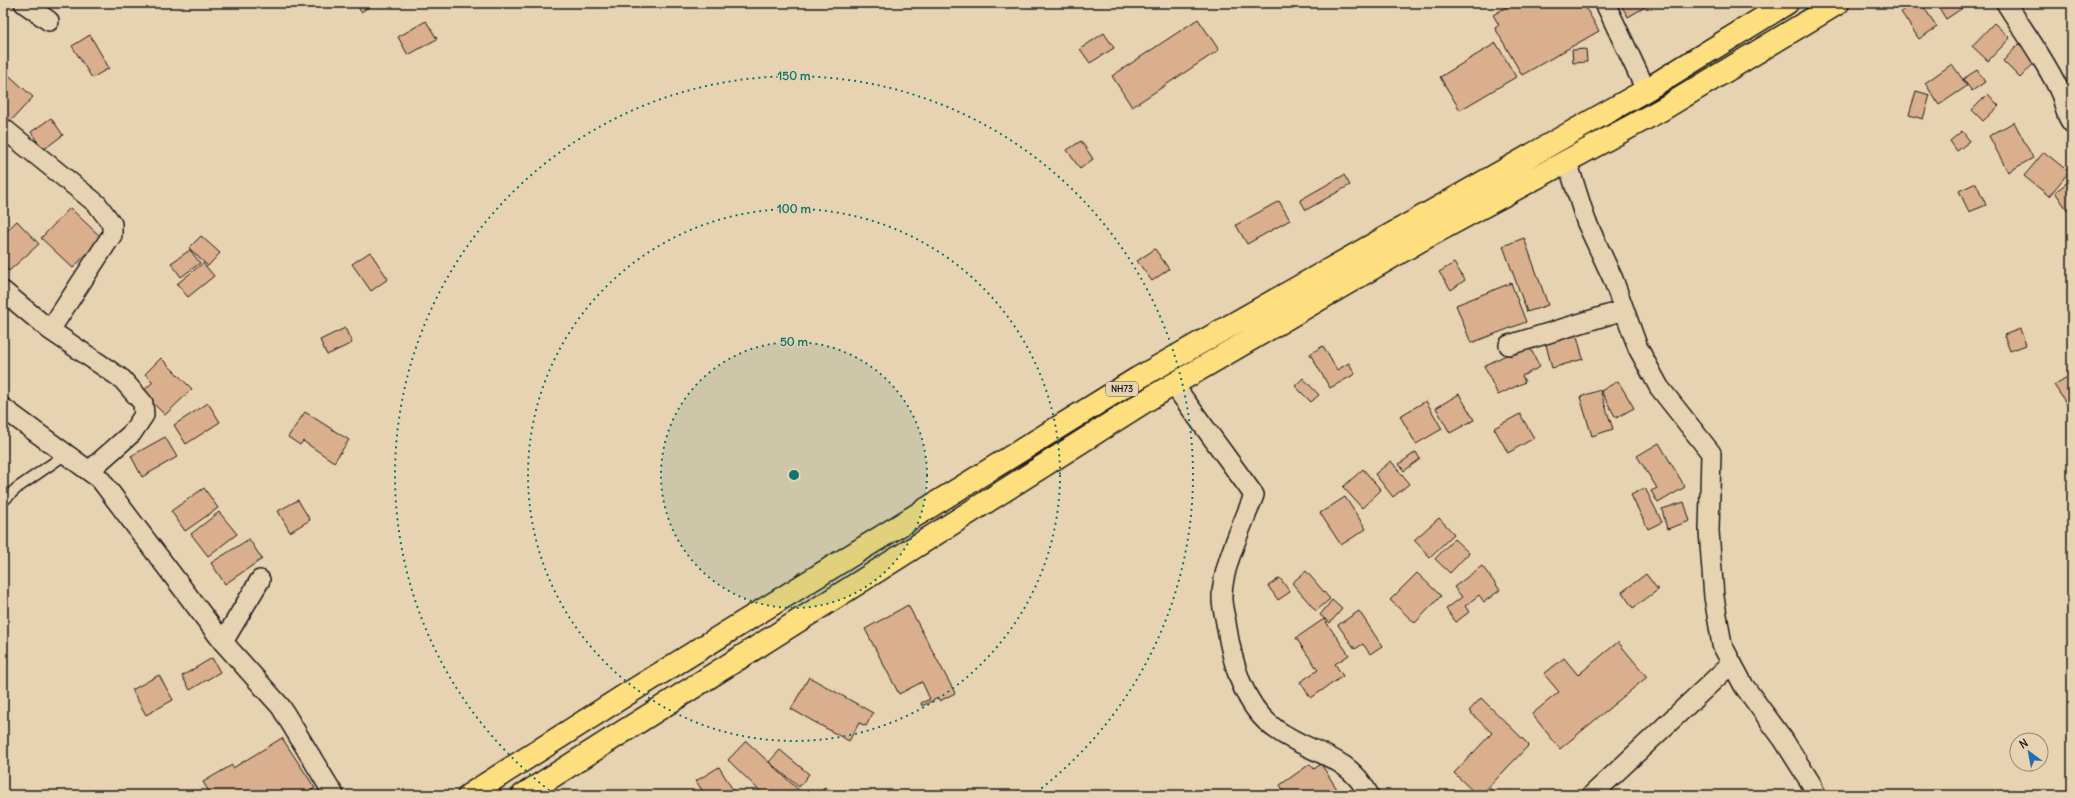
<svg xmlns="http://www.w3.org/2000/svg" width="2075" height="798" font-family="Delius,sans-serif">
	<rect width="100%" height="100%" fill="#e7d2b1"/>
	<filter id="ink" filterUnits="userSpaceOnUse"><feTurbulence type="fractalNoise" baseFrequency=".025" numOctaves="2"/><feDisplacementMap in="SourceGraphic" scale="8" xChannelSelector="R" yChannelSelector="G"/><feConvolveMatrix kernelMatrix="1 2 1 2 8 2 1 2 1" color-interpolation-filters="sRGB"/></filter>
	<g filter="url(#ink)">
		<path fill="#daaf8d" stroke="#1c1c1c" d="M 356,3 L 375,3 L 361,12 Z
			M 1513,3 L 1583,3 L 1599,31 L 1522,75 L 1495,28 L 1499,25 L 1493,15 Z
			M 1620,3 L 1652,3 L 1628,17 Z
			M 1915,3 L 1921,3 L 1937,27 L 1919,39 L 1901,12 Z
			M 1936,3 L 1970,3 L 1946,19 Z
			M 1198,19 L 1219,50 L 1132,107 L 1112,76 Z
			M 426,21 L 437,39 L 408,55 L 398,37 Z
			M 1994,23 L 2010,38 L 1988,61 L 1972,46 Z
			M 2072,25 L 2072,39 L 2065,31 Z
			M 1104,33 L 1114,48 L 1090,63 L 1080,49 Z
			M 90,35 L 109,68 L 92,78 L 72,46 Z
			M 1496,43 L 1516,77 L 1460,110 L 1440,77 Z
			M 2019,44 L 2036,61 L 2020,78 L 2003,61 Z
			M 1586,49 L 1587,62 L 1573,63 L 1572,50 Z
			M 1952,64 L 1967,86 L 1939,105 L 1925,83 Z
			M 3,70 L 33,97 L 9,123 L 3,118 Z
			M 1977,70 L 1985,82 L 1972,91 L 1963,79 Z
			M 1916,91 L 1930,95 L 1923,119 L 1909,115 Z
			M 1988,94 L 1999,106 L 1983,121 L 1972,110 Z
			M 51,118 L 63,135 L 43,150 L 31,132 Z
			M 2014,122 L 2033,158 L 2008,172 L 1989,136 Z
			M 1962,131 L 1970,141 L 1957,151 L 1950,141 Z
			M 1081,141 L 1093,159 L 1080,169 L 1067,150 Z
			M 2044,152 L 2069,172 L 2049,196 L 2024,176 Z
			M 1344,175 L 1350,185 L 1306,210 L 1300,200 Z
			M 2072,179 L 2072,208 L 2068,211 L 2055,192 Z
			M 1976,183 L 1986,205 L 1969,212 L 1959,191 Z
			M 1279,201 L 1290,220 L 1247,244 L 1236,225 Z
			M 70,208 L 102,238 L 73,268 L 41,238 Z
			M 17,221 L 39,244 L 9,271 L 3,265 L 3,234 Z
			M 201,236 L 220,253 L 208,266 L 189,248 Z
			M 1524,238 L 1548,305 L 1527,312 L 1503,246 Z
			M 1155,249 L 1169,269 L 1152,281 L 1137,261 Z
			M 190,250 L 200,263 L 181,277 L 171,263 Z
			M 370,252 L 388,279 L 371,291 L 352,264 Z
			M 203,263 L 214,276 L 188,297 L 177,284 Z
			M 1454,263 L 1465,280 L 1451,290 L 1439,272 Z
			M 1511,283 L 1526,322 L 1471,343 L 1456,305 Z
			M 345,328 L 352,343 L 327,355 L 320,340 Z
			M 2020,329 L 2026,345 L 2010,351 L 2004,335 Z
			M 1576,332 L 1583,359 L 1552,368 L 1545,341 Z
			M 1528,344 L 1540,367 L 1522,376 L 1525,382 L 1498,395 L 1484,366 Z
			M 1323,346 L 1337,370 L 1349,363 L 1355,374 L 1330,388 L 1310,354 Z
			M 161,358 L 192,389 L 165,415 L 142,392 L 153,382 L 145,374 Z
			M 2072,374 L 2072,412 L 2054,385 Z
			M 1303,378 L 1319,395 L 1311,402 L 1295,386 Z
			M 1618,381 L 1634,408 L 1616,418 L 1601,391 Z
			M 1600,390 L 1613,429 L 1592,436 L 1580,397 Z
			M 1459,394 L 1474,420 L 1450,433 L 1436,408 Z
			M 1426,401 L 1442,429 L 1416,444 L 1400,416 Z
			M 208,403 L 220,422 L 186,444 L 174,425 Z
			M 305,412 L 349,440 L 334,462 L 303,441 L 300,445 L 288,437 Z
			M 1520,414 L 1534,438 L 1508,453 L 1494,428 Z
			M 165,437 L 177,457 L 142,477 L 131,456 Z
			M 1659,443 L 1685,487 L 1658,503 L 1651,491 L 1657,488 L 1637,456 Z
			M 1416,452 L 1420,459 L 1404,471 L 1399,464 Z
			M 1391,461 L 1409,484 L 1393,497 L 1375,474 Z
			M 1363,469 L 1381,490 L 1362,508 L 1343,487 Z
			M 204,488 L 218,508 L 185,531 L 171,511 Z
			M 1645,488 L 1662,522 L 1648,529 L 1631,495 Z
			M 1345,497 L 1366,529 L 1341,545 L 1320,513 Z
			M 298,500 L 310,520 L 290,532 L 278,511 Z
			M 1684,502 L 1690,521 L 1667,529 L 1662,509 Z
			M 219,512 L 237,534 L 208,556 L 191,534 Z
			M 1439,518 L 1454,534 L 1430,557 L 1414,540 Z
			M 249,539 L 262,559 L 225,584 L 211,563 Z
			M 1454,539 L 1469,553 L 1450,573 L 1435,559 Z
			M 1482,566 L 1500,590 L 1484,602 L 1479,595 L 1465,606 L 1469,612 L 1456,622 L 1446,609 L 1462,597 L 1454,587 Z
			M 1306,571 L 1330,599 L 1316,611 L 1292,583 Z
			M 1417,573 L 1441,596 L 1415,623 L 1390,600 Z
			M 1646,574 L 1658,590 L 1633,608 L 1622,592 Z
			M 1280,578 L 1290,592 L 1278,600 L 1268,586 Z
			M 1332,600 L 1342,609 L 1330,623 L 1320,615 Z
			M 908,605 L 955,693 L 940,701 L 938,698 L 922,706 L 921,703 L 930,699 L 922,682 L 899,694 L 865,629 Z
			M 1359,611 L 1382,646 L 1370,654 L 1363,644 L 1355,649 L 1338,625 Z
			M 1324,619 L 1349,655 L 1335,664 L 1343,676 L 1311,698 L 1300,682 L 1318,670 L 1296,638 Z
			M 1618,642 L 1647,677 L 1560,749 L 1532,714 L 1559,692 L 1544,674 L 1564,658 L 1578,675 Z
			M 212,658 L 220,672 L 190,690 L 182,676 Z
			M 159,675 L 173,700 L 146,715 L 132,690 Z
			M 809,677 L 873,713 L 866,726 L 859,723 L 849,741 L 791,709 Z
			M 1481,698 L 1529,745 L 1481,795 L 1477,795 L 1454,773 L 1492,733 L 1469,711 Z
			M 282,738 L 315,788 L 302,795 L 211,795 L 203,782 L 232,765 L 233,768 Z
			M 746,741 L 804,795 L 764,795 L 728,760 Z
			M 780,750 L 809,774 L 799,787 L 769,762 Z
			M 1310,764 L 1314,769 L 1321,764 L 1337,789 L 1328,795 L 1286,795 L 1280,785 Z
			M 719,767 L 736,795 L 705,795 L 696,781 Z
			M 825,787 L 834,795 L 818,795 Z
			M 1491,789 L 1495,795 L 1482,795 Z"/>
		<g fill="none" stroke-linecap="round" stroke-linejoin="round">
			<g stroke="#1c1c1c" stroke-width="13">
				<path id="service" d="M 3,501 L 17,488 L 66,454"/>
			</g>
			<g stroke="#1c1c1c" stroke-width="22">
				<path id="minor" d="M 24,3 L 49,21
					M 1605,3 L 1646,90
					M 2006,3 C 2024,32 2046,61 2060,92 C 2065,102 2064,114 2072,123
					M 3,128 L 97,204 L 112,224 L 112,235 L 50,330 L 122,379 L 143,403 L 144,415 L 132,433 L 89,471
					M 1567,161 L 1586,221 L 1613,279 L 1638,348 L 1659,387 L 1711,453 L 1709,531 L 1714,597 L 1722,645 L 1744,686 L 1783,739 L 1812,785 L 1815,795
					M 3,291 L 50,330
					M 1509,345 L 1624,310
					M 1173,384 L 1254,495 C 1243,525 1221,568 1222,599 C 1222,607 1225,616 1226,623 C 1232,662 1243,707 1277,730 C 1311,754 1349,755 1369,795
					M 3,408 L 100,479 L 223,642 L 281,707 L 334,795
					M 223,642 L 260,580
					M 1592,795 L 1732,663"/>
			</g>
			<g stroke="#1c1c1c" stroke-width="25">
				<path id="trunk" d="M 469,795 L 627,694 L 1138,378 L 1646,90 L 1787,3
					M 523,795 L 1152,397 L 1421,240 L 1661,110 L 1838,3"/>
			</g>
			<use href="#service" stroke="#e7d2b1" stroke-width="10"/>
			<use href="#minor" stroke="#e7d2b1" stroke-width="19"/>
			<use href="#trunk" stroke="#fedf80" stroke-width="22"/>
		</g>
	</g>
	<circle cx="794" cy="475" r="133" fill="#0f766e" fill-opacity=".12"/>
	<g fill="none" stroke="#0f766e" stroke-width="2" stroke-dasharray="2 4">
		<circle cx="794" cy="475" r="133"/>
		<circle cx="794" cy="475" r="266"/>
		<path d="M554 794A399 399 0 1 1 1034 794"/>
	</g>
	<g text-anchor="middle" stroke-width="3" stroke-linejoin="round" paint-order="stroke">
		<rect fill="#e7d2b1" stroke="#595349" stroke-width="1" x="1106" y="382" width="32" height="14" rx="3"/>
		<g font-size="9" font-weight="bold" fill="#1c1c1c">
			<text x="1122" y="392">NH73</text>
		</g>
	</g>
	<circle cx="794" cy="475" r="6" fill="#0f766e" stroke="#e7d2b1" stroke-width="2"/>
	<g font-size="12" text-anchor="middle" font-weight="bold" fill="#0f766e" stroke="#e7d2b1" stroke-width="3" stroke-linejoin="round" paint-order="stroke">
		<text x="794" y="80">150 m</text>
		<text x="794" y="213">100 m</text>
		<text x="794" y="346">50 m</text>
	</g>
	<rect width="2075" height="798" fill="none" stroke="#e7d2b1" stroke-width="16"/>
	<rect x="8" y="8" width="2059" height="782" fill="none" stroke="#1c1c1c" stroke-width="1.5" filter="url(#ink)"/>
	<g transform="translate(2029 752) rotate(328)"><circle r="19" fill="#e7d2b1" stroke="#968975"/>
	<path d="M0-3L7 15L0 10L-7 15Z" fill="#1f6fb2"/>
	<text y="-6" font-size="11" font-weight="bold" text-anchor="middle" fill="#1c1c1c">N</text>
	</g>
</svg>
